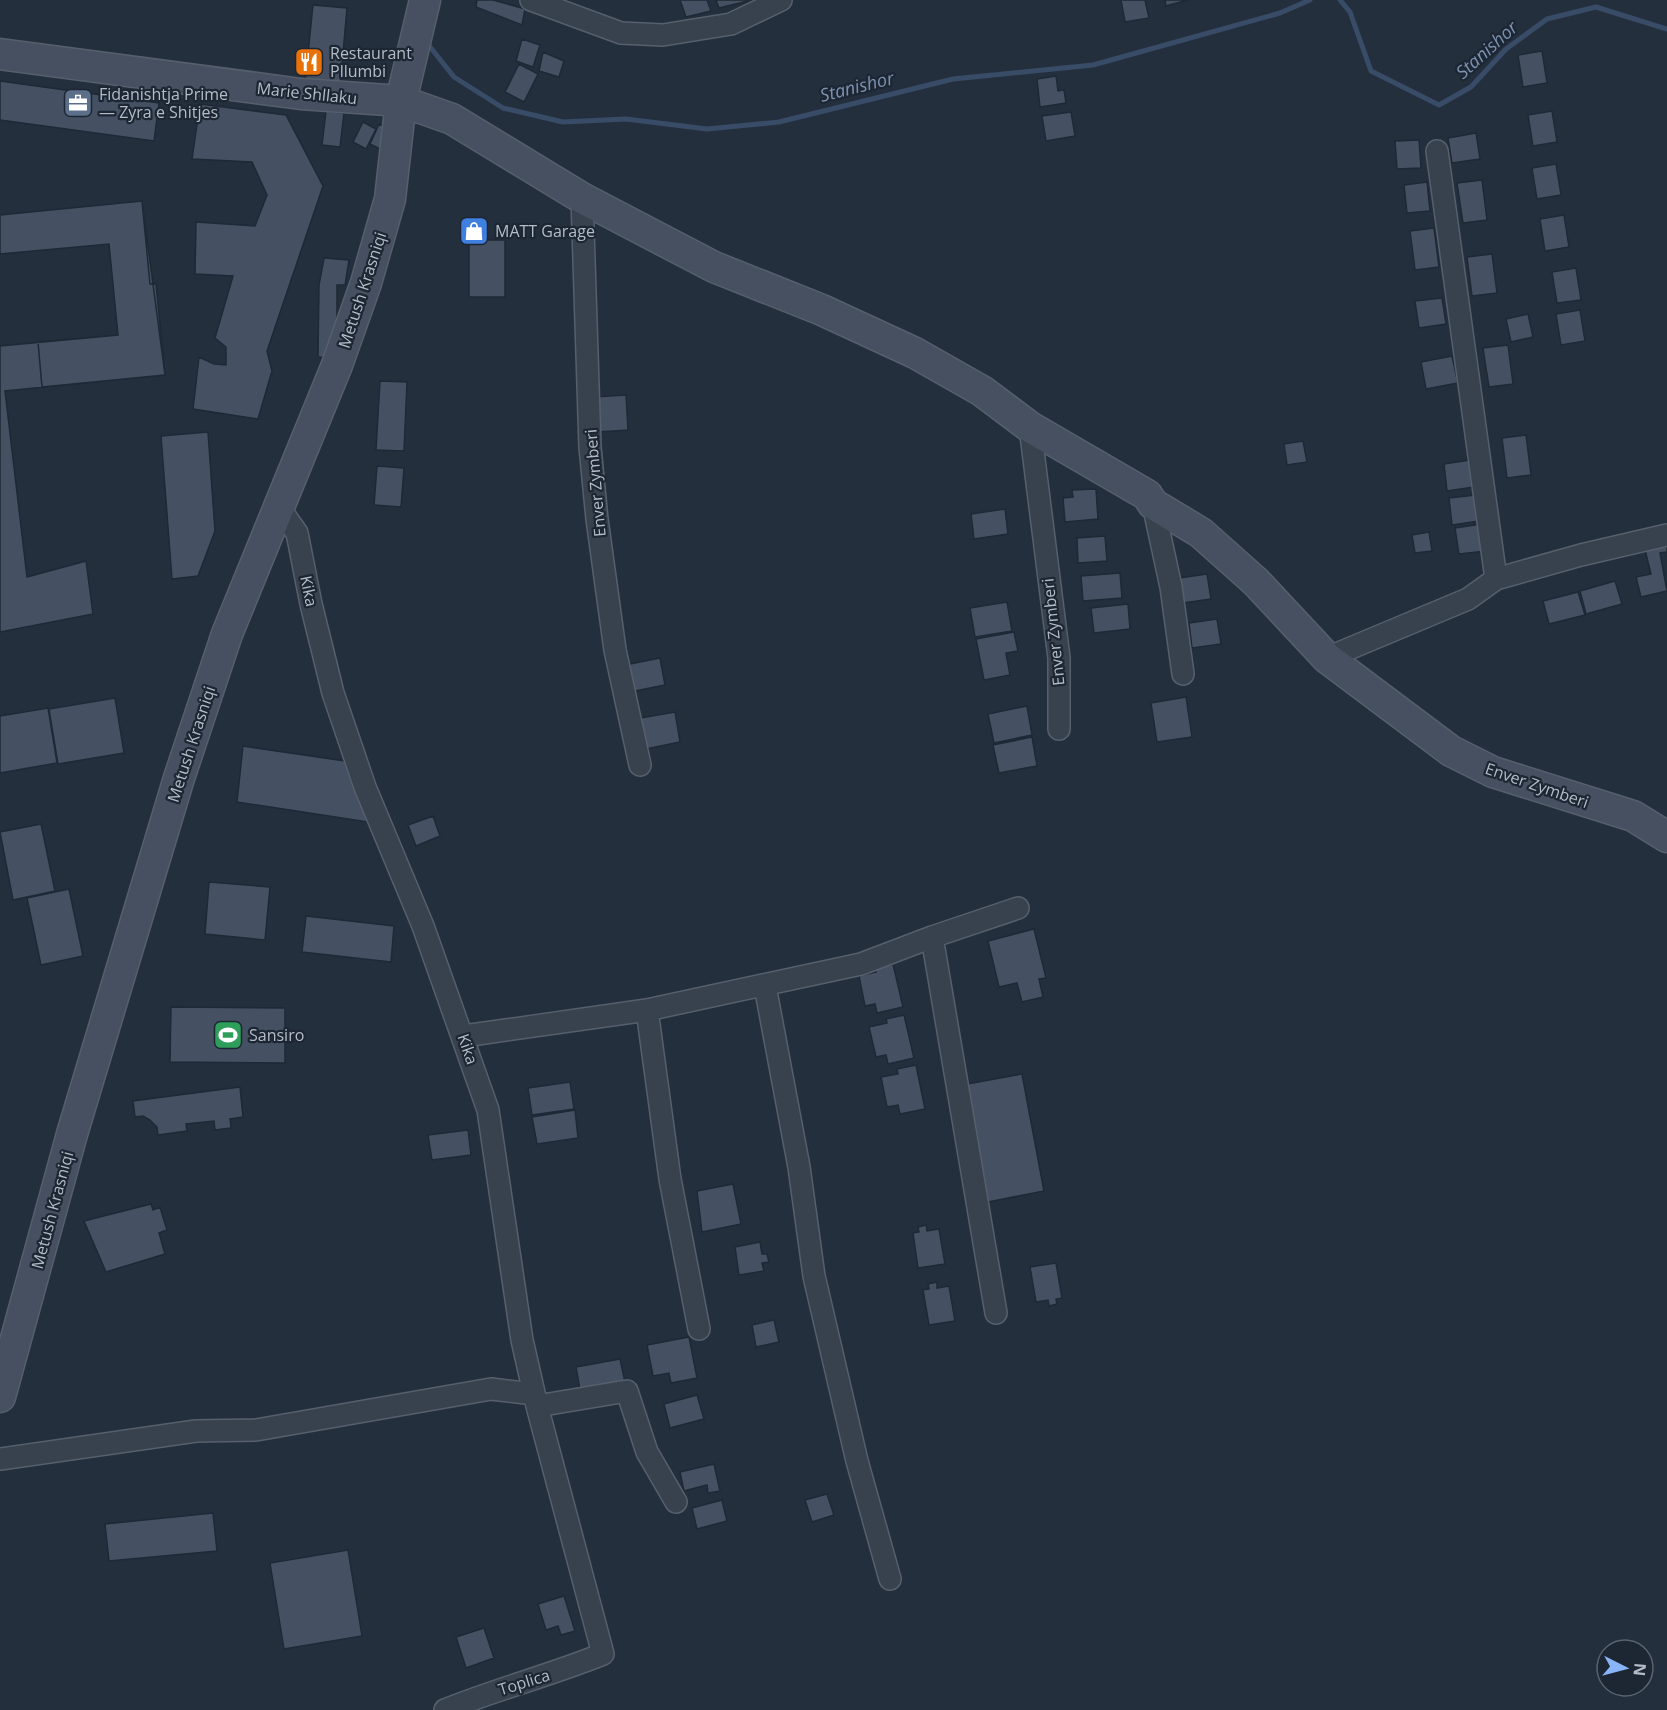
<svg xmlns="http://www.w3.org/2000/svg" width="1667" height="1710" font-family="'Open Sans',sans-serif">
	<rect width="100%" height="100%" fill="#242f3e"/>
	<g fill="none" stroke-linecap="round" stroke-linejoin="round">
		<path stroke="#394c67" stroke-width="5" d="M 1340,0 L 1350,12 L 1371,71 L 1439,105 L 1471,87 L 1506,49 L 1547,19 L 1596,7 L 1667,29
			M 427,43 L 454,77 L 503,108 L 563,122 L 626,119 L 707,129 L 779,122 L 953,79 L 1093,65 L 1280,13 L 1310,0"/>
	</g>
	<path fill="#455162" stroke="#1f2835" stroke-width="1.5" d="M 477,0 L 493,0 L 525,9 L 522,25 L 476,7 Z
		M 680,0 L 707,0 L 711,11 L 686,17 Z
		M 716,0 L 748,0 L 748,1 L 719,8 Z
		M 1121,0 L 1145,0 L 1149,18 L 1125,22 Z
		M 1165,0 L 1188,0 L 1166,6 Z
		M 313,5 L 347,8 L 340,87 L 305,83 Z
		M 522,39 L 540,45 L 533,67 L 516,61 Z
		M 1542,51 L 1547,83 L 1523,87 L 1518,55 Z
		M 543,52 L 564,61 L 559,77 L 539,71 Z
		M 519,64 L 538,74 L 524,102 L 505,92 Z
		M 1056,76 L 1058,91 L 1064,90 L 1066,103 L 1040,107 L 1037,79 Z
		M 0,81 L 159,103 L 154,141 L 0,120 Z
		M 0,81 L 159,103 L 154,141 L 0,120 Z
		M 200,104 L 286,115 L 323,186 L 267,351 L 272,371 L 258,419 L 193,409 L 199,357 L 214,364 L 226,365 L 226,347 L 215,338 L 233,276 L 195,274 L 196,222 L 255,226 L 267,195 L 252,162 L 192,159 Z
		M 326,111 L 344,113 L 340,147 L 322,145 Z
		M 1552,111 L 1557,142 L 1533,146 L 1528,115 Z
		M 1071,112 L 1075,136 L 1046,141 L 1042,116 Z
		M 363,122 L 376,129 L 366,149 L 353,142 Z
		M 379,124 L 393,131 L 382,150 L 370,144 Z
		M 1476,133 L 1480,159 L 1452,163 L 1448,138 Z
		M 1419,140 L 1421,168 L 1397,169 L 1395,141 Z
		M 1556,164 L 1561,195 L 1537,199 L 1532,168 Z
		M 1482,180 L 1487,220 L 1463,223 L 1457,183 Z
		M 1427,182 L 1430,211 L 1407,213 L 1404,185 Z
		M 142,201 L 150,284 L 156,284 L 165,375 L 42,387 L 38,342 L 118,335 L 109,244 L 0,254 L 0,215 Z
		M 142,201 L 165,375 L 5,391 L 27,577 L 86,561 L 93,614 L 0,632 L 0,346 L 118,335 L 109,244 L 0,254 L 0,215 Z
		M 1564,215 L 1569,247 L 1545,251 L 1540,219 Z
		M 1434,228 L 1439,267 L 1415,270 L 1410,231 Z
		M 469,240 L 505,240 L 505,297 L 469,297 Z
		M 1492,254 L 1497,293 L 1472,296 L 1467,257 Z
		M 324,258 L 349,260 L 345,285 L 337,285 L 337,358 L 318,357 L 319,285 Z
		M 1576,268 L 1581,300 L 1557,303 L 1552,272 Z
		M 1442,298 L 1446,324 L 1419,328 L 1415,301 Z
		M 1580,310 L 1585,341 L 1561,345 L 1556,314 Z
		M 1528,314 L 1533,337 L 1511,342 L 1506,319 Z
		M 1508,345 L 1513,384 L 1489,387 L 1483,348 Z
		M 1452,356 L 1458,383 L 1426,389 L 1421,362 Z
		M 380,381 L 407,382 L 404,451 L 376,450 Z
		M 626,395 L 628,430 L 597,432 L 594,397 Z
		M 208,432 L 215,531 L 198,576 L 172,579 L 161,436 Z
		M 1526,435 L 1531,475 L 1507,478 L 1502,438 Z
		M 1303,441 L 1307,462 L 1287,465 L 1284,444 Z
		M 1470,460 L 1474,487 L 1447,491 L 1444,464 Z
		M 377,466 L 404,468 L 401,507 L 374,505 Z
		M 1096,489 L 1098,519 L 1065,522 L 1063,498 L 1073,497 L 1072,490 Z
		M 1476,495 L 1479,521 L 1452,525 L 1449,498 Z
		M 1005,509 L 1008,534 L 974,539 L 971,514 Z
		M 1482,524 L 1486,551 L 1459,554 L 1455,528 Z
		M 1429,532 L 1432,551 L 1415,553 L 1412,535 Z
		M 1105,536 L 1107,561 L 1078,563 L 1077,538 Z
		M 1667,541 L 1667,552 L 1660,553 L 1667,591 L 1641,597 L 1636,577 L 1651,574 L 1644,546 Z
		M 1120,573 L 1122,598 L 1083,601 L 1081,576 Z
		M 1207,574 L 1211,599 L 1183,603 L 1179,578 Z
		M 1615,581 L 1622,604 L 1586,614 L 1580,591 Z
		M 1578,592 L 1585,615 L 1549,624 L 1543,601 Z
		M 1007,602 L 1012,631 L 975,637 L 970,608 Z
		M 1128,604 L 1130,629 L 1094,633 L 1091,608 Z
		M 1217,619 L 1221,644 L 1192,648 L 1189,623 Z
		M 1014,632 L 1018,651 L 1006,653 L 1010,675 L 984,680 L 976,639 Z
		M 660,658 L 665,685 L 630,692 L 625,665 Z
		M 1186,697 L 1192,737 L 1157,742 L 1151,703 Z
		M 115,698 L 124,753 L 58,764 L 49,709 Z
		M 1027,706 L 1032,735 L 994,743 L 988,714 Z
		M 48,708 L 57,763 L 0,773 L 0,716 Z
		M 675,712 L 680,742 L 641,750 L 635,719 Z
		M 1032,737 L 1037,766 L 999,773 L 993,745 Z
		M 243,746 L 345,761 L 368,822 L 237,802 Z
		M 433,816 L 440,836 L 416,846 L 408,825 Z
		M 41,824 L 55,891 L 13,900 L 0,832 Z
		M 209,882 L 270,887 L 265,940 L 205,934 Z
		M 69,889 L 83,956 L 41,965 L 27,898 Z
		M 306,916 L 394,926 L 391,962 L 302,952 Z
		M 1034,929 L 1046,978 L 1039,979 L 1043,997 L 1022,1002 L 1017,983 L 999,987 L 988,941 Z
		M 893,964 L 903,1007 L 877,1013 L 875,1004 L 865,1006 L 859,976 L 876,972 L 875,968 Z
		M 171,1007 L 285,1008 L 285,1063 L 170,1062 Z
		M 904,1015 L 914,1058 L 888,1064 L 886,1055 L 876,1057 L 869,1027 L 887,1023 L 886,1019 Z
		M 916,1065 L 925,1109 L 900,1114 L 898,1105 L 887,1107 L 881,1077 L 898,1074 L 897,1069 Z
		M 1022,1074 L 1044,1191 L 983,1203 L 962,1085 Z
		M 570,1082 L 574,1109 L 532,1115 L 528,1088 Z
		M 240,1087 L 243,1117 L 230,1119 L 231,1128 L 215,1130 L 214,1121 L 186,1124 L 187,1131 L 158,1135 L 157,1127 L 150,1120 L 143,1116 L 135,1117 L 133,1101 Z
		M 575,1110 L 578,1138 L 537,1144 L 532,1117 Z
		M 468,1130 L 471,1155 L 432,1160 L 428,1135 Z
		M 733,1184 L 741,1224 L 702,1232 L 697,1191 Z
		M 151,1204 L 153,1210 L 160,1207 L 167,1230 L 159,1233 L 165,1254 L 106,1272 L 84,1221 Z
		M 926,1225 L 927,1231 L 939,1229 L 945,1264 L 918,1268 L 913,1233 L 919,1232 L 918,1227 Z
		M 760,1242 L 762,1254 L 767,1254 L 769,1262 L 762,1263 L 764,1271 L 739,1275 L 735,1247 Z
		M 1056,1263 L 1062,1298 L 1056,1299 L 1057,1304 L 1049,1306 L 1048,1300 L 1036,1302 L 1030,1267 Z
		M 937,1282 L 937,1288 L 949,1286 L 955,1321 L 929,1325 L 923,1290 L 929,1289 L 928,1284 Z
		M 774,1320 L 779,1342 L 756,1347 L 752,1325 Z
		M 689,1337 L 697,1378 L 671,1383 L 669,1373 L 653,1376 L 647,1345 Z
		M 620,1359 L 625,1382 L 580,1390 L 576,1367 Z
		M 697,1395 L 704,1419 L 670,1428 L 664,1404 Z
		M 714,1464 L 720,1491 L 708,1493 L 707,1485 L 684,1491 L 680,1472 Z
		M 827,1494 L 834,1515 L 812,1522 L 805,1500 Z
		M 722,1500 L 727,1521 L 697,1529 L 692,1508 Z
		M 213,1513 L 217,1551 L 109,1561 L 105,1524 Z
		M 348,1550 L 362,1636 L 284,1649 L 270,1563 Z
		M 564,1596 L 575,1631 L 561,1635 L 558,1626 L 546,1630 L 538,1604 Z
		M 484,1628 L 494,1658 L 466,1668 L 456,1637 Z"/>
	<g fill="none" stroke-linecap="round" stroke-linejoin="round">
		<g stroke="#565f6c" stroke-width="24">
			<path id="street" d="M 531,0 L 621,33 L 663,35 L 731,24 L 781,0
				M 1437,151 L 1496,579
				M 582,198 L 590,447 L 597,519 L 615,650 L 640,765
				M 1030,427 L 1059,658 L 1059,729
				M 1153,504 L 1171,587 L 1183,674
				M 278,506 L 297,533 L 311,604 L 333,693 L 365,787 L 423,926 L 488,1110 L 522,1340 L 537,1406 L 627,1391 L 647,1452 L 676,1502
				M 1327,658 L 1468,599 L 1496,579 L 1581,555 L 1667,535
				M 932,937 L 996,1313
				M 765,986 L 799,1167 L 814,1276 L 857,1461 L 890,1579
				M 647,1010 L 670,1179 L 699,1329
				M 464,1036 L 647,1010 L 861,964 L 932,937 L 1018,908
				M 0,1459 L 196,1431 L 256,1430 L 491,1389 L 534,1394
				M 445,1710 C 497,1689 551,1675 603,1654 L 537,1406"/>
		</g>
		<g stroke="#565f6c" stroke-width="33">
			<path id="secondary" d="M 0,54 L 301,94 L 401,101 L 452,119 L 582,198 L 714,267 L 822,310 L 915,353 L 982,391 L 1030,427 L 1147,495 L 1153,504 L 1201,533 L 1256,582 L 1327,658 L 1451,751 L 1493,772 L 1633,816 L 1667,837
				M 0,1397 L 72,1134 L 179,778 L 227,634 L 337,365 L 366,283 L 390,199 L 401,101 L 425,0"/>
		</g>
		<use href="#street" stroke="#38414e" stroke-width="21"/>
		<use href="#secondary" stroke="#465061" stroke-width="30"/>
	</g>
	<defs>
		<g id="restaurant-square" transform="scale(1.5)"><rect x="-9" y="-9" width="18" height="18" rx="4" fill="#e8710a" stroke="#1d2633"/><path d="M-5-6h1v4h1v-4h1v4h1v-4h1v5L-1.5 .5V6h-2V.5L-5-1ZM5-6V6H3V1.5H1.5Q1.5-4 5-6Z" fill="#fff"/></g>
		<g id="office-square" transform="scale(1.5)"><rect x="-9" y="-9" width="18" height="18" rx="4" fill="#5c6f8a" stroke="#1d2633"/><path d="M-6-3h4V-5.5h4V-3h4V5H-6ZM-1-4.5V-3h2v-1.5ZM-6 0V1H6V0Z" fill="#fff"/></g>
		<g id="shop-square" transform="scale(1.5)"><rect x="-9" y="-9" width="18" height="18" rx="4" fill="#3f7fe0" stroke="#1d2633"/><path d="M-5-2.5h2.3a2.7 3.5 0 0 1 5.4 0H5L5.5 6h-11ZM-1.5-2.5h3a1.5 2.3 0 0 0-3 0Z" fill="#fff"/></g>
		<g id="stadium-square" transform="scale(1.5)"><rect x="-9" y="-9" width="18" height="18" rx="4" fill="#2e9e5b" stroke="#1d2633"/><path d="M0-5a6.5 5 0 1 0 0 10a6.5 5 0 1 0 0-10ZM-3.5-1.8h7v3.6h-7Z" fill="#fff"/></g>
	</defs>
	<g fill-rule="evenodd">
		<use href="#restaurant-square" x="309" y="62"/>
		<use href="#office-square" x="78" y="103"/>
		<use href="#shop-square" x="474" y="231"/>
		<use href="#stadium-square" x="228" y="1035"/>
	</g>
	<g text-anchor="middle" stroke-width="4.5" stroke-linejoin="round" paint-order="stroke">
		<g font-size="16" fill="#b4bcc9" stroke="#1d2633" text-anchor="start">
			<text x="330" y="59">Restaurant<tspan x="330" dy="18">Pllumbi</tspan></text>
			<text x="99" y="100">Fidanishtja Prime<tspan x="99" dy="18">— Zyra e Shitjes</tspan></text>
			<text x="495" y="237">MATT Garage</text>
			<text x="249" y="1041">Sansiro</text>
		</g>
		<g font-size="16" fill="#b4bcc9" stroke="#1d2633">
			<text transform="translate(307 93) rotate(6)" y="6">Marie Shllaku</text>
			<text transform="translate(362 290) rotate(-72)" y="6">Metush Krasniqi</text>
			<text transform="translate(595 483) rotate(-95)" y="6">Enver Zymberi</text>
			<text transform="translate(309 591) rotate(78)" y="6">Kika</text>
			<text transform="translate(1053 632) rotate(-96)" y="6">Enver Zymberi</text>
			<text transform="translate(191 744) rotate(-72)" y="6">Metush Krasniqi</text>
			<text transform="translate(1537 785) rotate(19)" y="6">Enver Zymberi</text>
			<text transform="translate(468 1049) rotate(71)" y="6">Kika</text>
			<text transform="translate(52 1210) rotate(-75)" y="6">Metush Krasniqi</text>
			<text transform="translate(524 1682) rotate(-17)" y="6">Toplica</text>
		</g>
		<g font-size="18" font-style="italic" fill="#7c92b1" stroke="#1d2633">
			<text transform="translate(1487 50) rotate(-42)" y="6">Stanishor</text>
			<text transform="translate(857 87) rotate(-14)" y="6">Stanishor</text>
		</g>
	</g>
	<g transform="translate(1625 1668) rotate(96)"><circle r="28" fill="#1d2633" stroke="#59626f" stroke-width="1.5"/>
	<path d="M0-4.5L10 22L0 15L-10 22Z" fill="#8ab4f8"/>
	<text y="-9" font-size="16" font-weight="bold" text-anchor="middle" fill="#b4bcc9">N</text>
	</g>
</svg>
